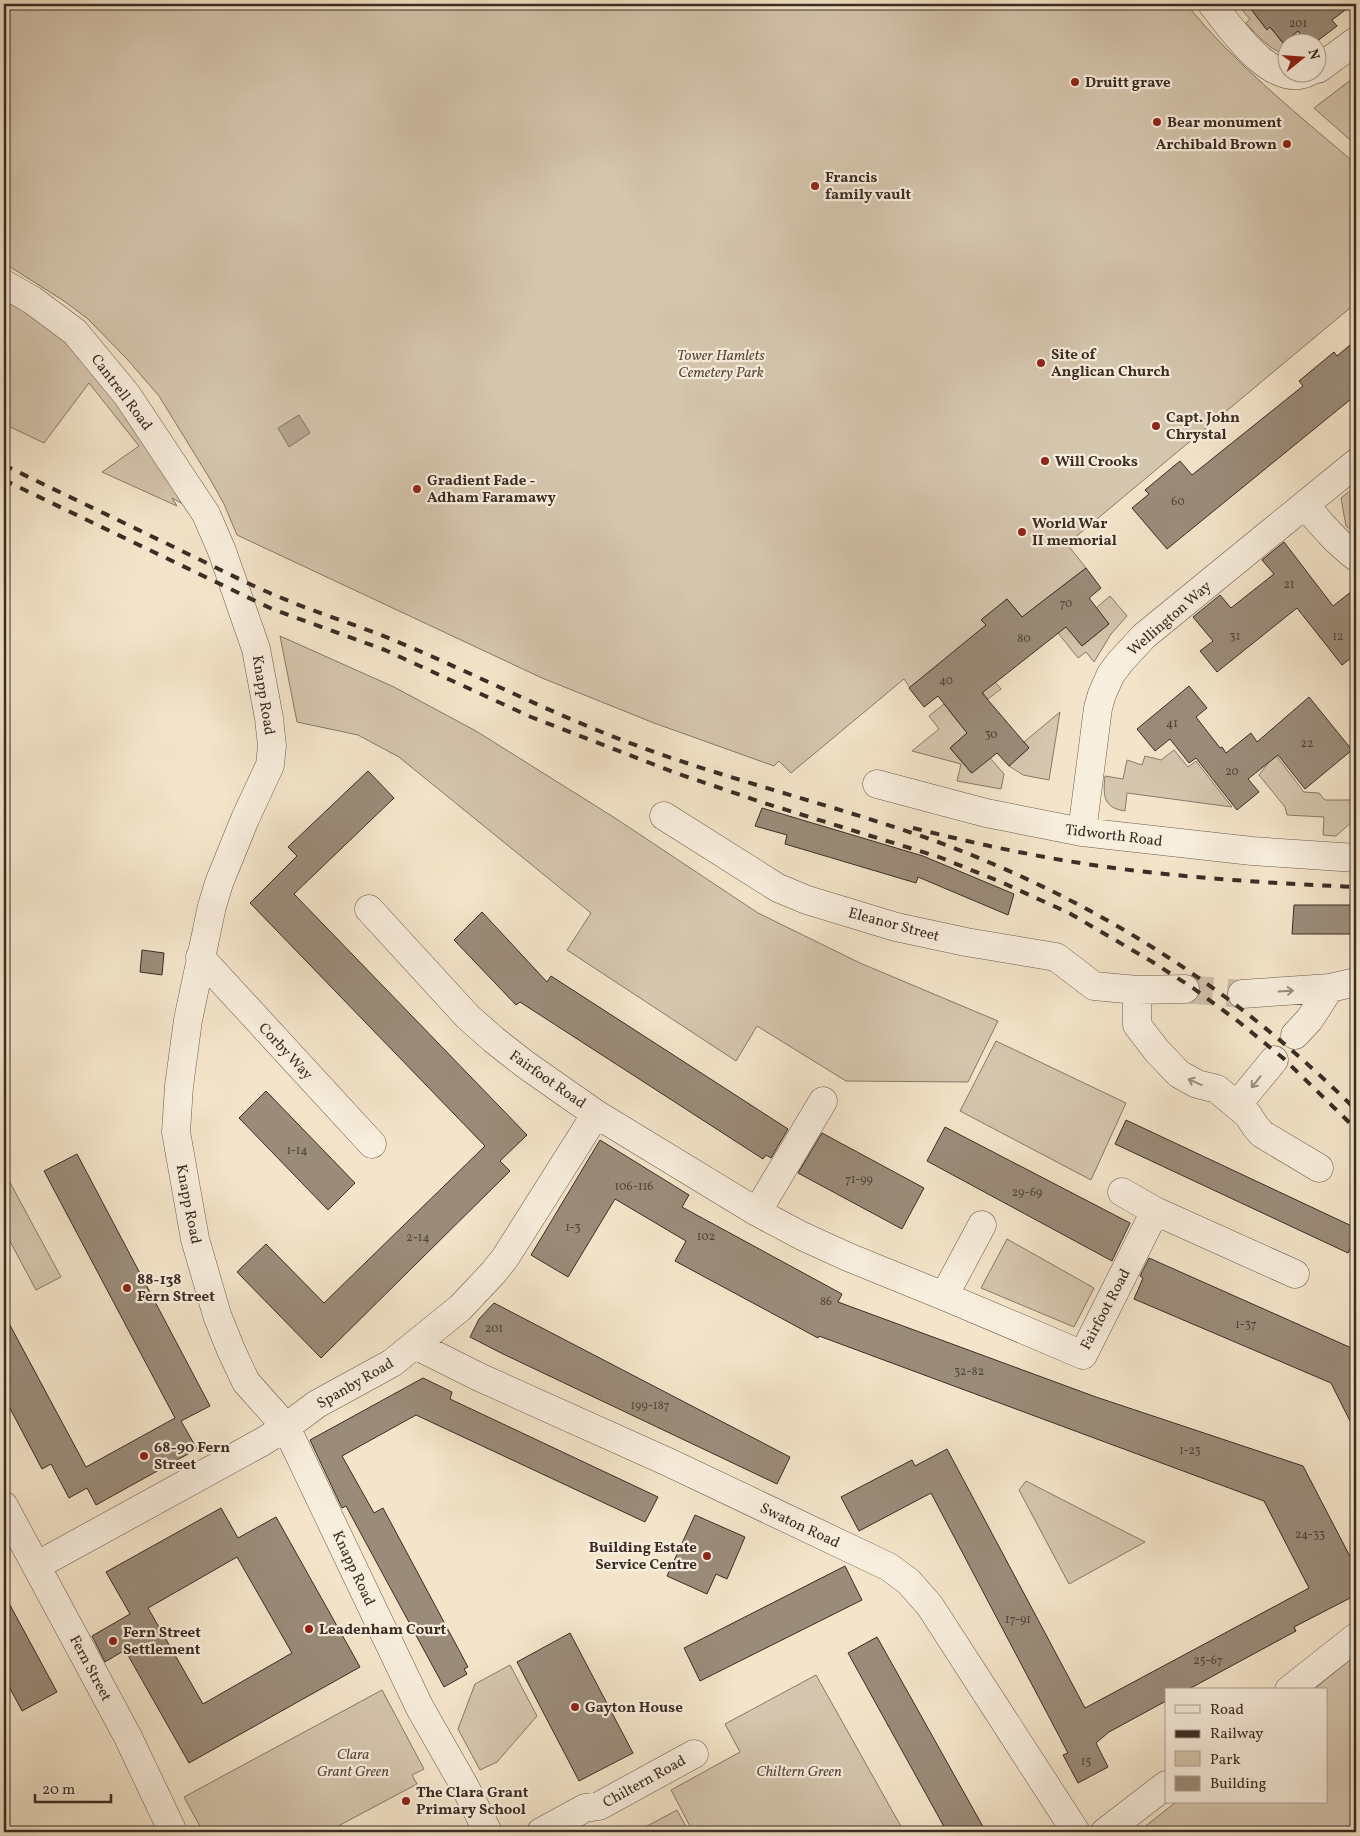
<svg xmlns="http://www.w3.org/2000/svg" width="1360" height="1836" font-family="Vollkorn,serif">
	<rect width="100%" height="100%" fill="#f4e5ca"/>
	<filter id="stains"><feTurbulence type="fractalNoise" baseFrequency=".004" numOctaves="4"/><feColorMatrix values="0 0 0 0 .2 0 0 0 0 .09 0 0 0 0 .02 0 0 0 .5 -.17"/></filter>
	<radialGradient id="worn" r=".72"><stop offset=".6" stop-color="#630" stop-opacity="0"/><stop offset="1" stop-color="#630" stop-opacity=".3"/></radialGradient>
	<path fill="#d5c6ae" stroke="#887969" d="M 4,4 L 1186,4 C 1235,64 1297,114 1356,164 L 1356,303 L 1067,544 L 1086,568 L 1034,608 L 1028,624 L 1007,599 L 982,619 L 994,636 L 973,655 L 1001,689 L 988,699 L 966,672 L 910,688 L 904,679 L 791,773 L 779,761 L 774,766 L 654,723 L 542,678 L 237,535 L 224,504 L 210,479 L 159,396 L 127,359 L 88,319 L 64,301 L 4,263 Z
		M 1237,4 L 1256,4 L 1251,9 L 1267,30 L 1270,27 L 1282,42 L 1298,31 L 1307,42 L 1288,42 L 1287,55 C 1270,50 1257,36 1246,23 L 1250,19 Z
		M 1356,76 L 1356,145 L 1314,108 Z
		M 4,293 L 24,304 L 99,370 L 196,511 L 172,498 L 177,506 L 102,472 L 139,446 L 89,383 L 44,443 L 4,424 Z
		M 1356,486 L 1356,534 L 1346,526 L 1341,498 Z
		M 1110,596 L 1127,616 L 1111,634 L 1094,662 L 1086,652 L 1078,658 L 1055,629 L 1063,623 L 1082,646 L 1109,624 L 1096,608 Z
		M 280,636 L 394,687 L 476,731 L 615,818 L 758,913 L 860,963 L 998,1021 L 968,1082 L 846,1081 L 757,1026 L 736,1061 L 567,950 L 591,913 L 399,757 L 358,735 L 297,722 Z
		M 944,704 L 958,722 L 967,716 L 974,727 L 950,748 L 971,773 L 990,758 L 1004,774 L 1001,789 L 957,781 L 961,764 L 912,751 L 939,729 L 929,716 Z
		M 1060,712 L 1049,780 L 1023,775 L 1009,766 L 1029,748 L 1024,742 Z
		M 1174,750 L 1188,767 L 1196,761 L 1232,807 L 1127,793 L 1125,811 C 1103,808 1103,795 1105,776 L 1123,779 L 1127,760 L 1142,765 L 1145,756 L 1161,760 Z
		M 1275,754 L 1304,792 L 1319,793 L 1325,800 L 1354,800 L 1354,820 L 1336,836 L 1323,835 L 1324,817 L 1287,815 L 1285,807 L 1259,775 Z
		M 996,1041 L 1126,1103 L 1091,1180 L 960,1111 Z
		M 7,1177 L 61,1277 L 36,1290 L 4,1230 L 4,1178 Z
		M 1007,1239 L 1094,1288 L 1074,1327 L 981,1288 Z
		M 1026,1481 L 1145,1542 L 1069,1584 L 1019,1490 Z
		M 1356,1655 L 1356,1832 L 1138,1832 L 1176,1802 L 1326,1802 L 1326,1690 L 1313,1690 Z
		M 510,1665 L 537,1716 L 497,1762 L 480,1770 L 458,1729 L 475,1684 Z
		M 816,1675 L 903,1830 L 899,1832 L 693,1832 L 671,1790 L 740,1752 L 725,1724 Z
		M 382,1690 L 424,1769 L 412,1775 L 417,1784 L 327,1832 L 203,1832 L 184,1797 Z
		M 677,1810 L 689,1832 L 636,1832 Z"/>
	<path fill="#b5a692" stroke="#847566" d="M 299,415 L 310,433 L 289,447 L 278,428 Z"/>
	<path fill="#9b8c7a" stroke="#3b2c24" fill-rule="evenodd" d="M 1247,4 L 1353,4 L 1332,20 L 1337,26 L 1316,42 L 1307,42 L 1298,31 L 1283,43 L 1270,27 L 1267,30 Z
		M 1356,340 L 1356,395 L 1167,549 L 1132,508 L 1149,494 L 1145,490 L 1180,461 L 1192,475 L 1303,386 L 1299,381 L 1334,352 L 1337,356 Z
		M 1284,542 L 1333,606 L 1356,588 L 1356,654 L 1342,665 L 1297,608 L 1217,672 L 1200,651 L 1213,641 L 1193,617 L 1220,595 L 1231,608 L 1274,574 L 1262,560 Z
		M 1086,568 L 1101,588 L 1089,598 L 1109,624 L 1082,646 L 1066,627 L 982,693 L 1029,748 L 1009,766 L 997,753 L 972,773 L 950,748 L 967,733 L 938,696 L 924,707 L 909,688 L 986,625 L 981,620 L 1007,599 L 1022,617 Z
		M 1189,686 L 1207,708 L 1196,717 L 1220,748 L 1222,747 L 1226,753 L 1251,733 L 1257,742 L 1309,697 L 1352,750 L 1305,789 L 1278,755 L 1248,779 L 1259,792 L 1237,810 L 1196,758 L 1189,763 L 1170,739 L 1155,751 L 1137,729 Z
		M 368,771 L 394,798 L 294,894 L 527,1135 L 500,1161 L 510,1171 L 321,1358 L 237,1272 L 266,1244 L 324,1303 L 485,1146 L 250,903 L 297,856 L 288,847 Z
		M 762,808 L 923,856 L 1014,894 L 1008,915 L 918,877 L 916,883 L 785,844 L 787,835 L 755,826 Z
		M 1294,905 L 1356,905 L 1356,934 L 1292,934 Z
		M 482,912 L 547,982 L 551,976 L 788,1129 L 771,1158 L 766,1155 L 763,1159 L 520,1002 L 516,1005 L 454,940 Z
		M 142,950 L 164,953 L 162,975 L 140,972 Z
		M 266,1091 L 355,1183 L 328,1210 L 239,1118 Z
		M 1126,1120 L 1356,1228 L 1356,1236 L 1348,1253 L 1115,1144 Z
		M 945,1127 L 1130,1223 L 1112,1261 L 927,1161 Z
		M 822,1133 L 924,1188 L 902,1229 L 798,1173 Z
		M 600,1140 L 689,1195 L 682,1207 L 842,1294 L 838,1302 L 1096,1397 L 1303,1466 L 1356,1568 L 1356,1595 L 1294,1627 L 1296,1631 L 1187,1690 L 1166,1690 L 1166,1701 L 1109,1732 L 1096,1743 L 1108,1767 L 1078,1783 L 1063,1755 L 1068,1753 L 931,1493 L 859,1531 L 841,1497 L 912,1460 L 915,1466 L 947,1449 L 1085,1708 L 1309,1588 L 1264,1501 L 819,1336 L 818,1338 L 675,1261 L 686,1241 L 615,1199 L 568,1277 L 531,1255 Z
		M 77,1154 L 210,1406 L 181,1421 L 197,1449 L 96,1505 L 87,1488 L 69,1498 L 51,1464 L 42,1469 L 4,1397 L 4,1314 L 86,1467 L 175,1418 L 44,1171 Z
		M 1149,1258 L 1356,1350 L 1356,1433 L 1331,1383 L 1134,1299 L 1143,1278 L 1140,1276 Z
		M 494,1303 L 790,1457 L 777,1484 L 501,1353 L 470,1337 L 479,1319 Z
		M 423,1378 L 452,1392 L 450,1399 L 658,1497 L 645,1522 L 416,1415 L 342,1456 L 374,1513 L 383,1508 L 468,1667 L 464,1669 L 467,1674 L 444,1687 L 346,1506 L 342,1508 L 310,1440 Z
		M 221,1508 L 238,1538 L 276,1517 L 360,1667 L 189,1763 L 125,1650 L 105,1662 L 92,1636 L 130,1614 L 106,1572 ZM 237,1557 L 292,1653 L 203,1704 L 148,1608 Z
		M 695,1515 L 745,1537 L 727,1579 L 716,1574 L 707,1594 L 667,1576 Z
		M 845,1566 L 862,1600 L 700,1681 L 684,1648 Z
		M 4,1594 L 57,1692 L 22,1711 L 4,1677 Z
		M 570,1633 L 633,1753 L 579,1781 L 517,1662 Z
		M 877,1637 L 986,1832 L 947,1832 L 848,1653 Z"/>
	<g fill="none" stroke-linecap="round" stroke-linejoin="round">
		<path stroke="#cfc0a9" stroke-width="28" stroke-dasharray="28 14" stroke-linecap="butt" d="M 1185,989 L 1242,994"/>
		<g stroke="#695a4e" stroke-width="29">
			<path id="minor" d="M 1212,4 C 1231,28 1272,90 1309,72
				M 1318,69 L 1356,41
				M 4,284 L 32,300 L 75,332 L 127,395 L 206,514 L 222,551 L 256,649 L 269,718 L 272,746 L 270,765 L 245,819 L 219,883 L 212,906 L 188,1020 L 179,1086 L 176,1132 L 195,1239 L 217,1315 L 231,1350 L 246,1382 L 286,1427 L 420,1708 L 465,1787 L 488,1832
				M 1306,506 C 1321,524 1337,543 1356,557
				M 877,784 L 986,813 L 1082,832 L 1252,851 L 1356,858
				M 664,816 L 778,888 L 807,900 L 896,927 L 966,942 L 1056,957 L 1094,986 L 1137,990 L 1185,989
				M 1082,832 L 1098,708 L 1102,694 L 1111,674 L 1120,662 L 1144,636 L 1356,463
				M 369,909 L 468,1017 L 494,1040 L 526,1065 L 596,1114 L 757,1212 L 802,1236 L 848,1257 L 944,1296 L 1083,1355 L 1155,1211
				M 200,957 L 372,1144
				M 1137,990 L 1137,1025 L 1157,1051 L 1179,1074 L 1197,1084 L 1217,1089 L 1248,1115 L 1255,1126 L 1262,1134 L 1319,1168
				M 1242,994 L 1330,988 L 1356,982
				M 1295,1035 L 1309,1020 L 1330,988
				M 1237,1105 L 1274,1060
				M 1122,1192 L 1155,1211 L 1295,1274
				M 757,1212 L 823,1101
				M 944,1296 L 982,1225
				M 415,1345 L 479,1377 L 668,1462 L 889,1567 L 909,1582 L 930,1606 L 1076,1832
				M 4,1506 L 128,1737 L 173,1832
				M 36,1566 L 262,1442 L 286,1427 L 317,1404 L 392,1363 L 460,1308 L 493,1273 L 505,1258 L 596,1114
				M 1289,1690 L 1356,1637
				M 541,1832 L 585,1808 L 599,1806 L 694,1754
				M 1105,1832 L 1166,1785"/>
		</g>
		<use href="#minor" stroke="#f8eedd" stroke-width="28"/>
		<path stroke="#3b2c24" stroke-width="4" stroke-dasharray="9 9" stroke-linecap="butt" d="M 4,465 C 65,495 127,524 188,554 C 218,568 247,584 277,596 C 314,612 354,624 391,639 C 459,667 524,700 592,728 C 704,775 824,801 938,842 C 1097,901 1236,990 1356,1110
			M 4,480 L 272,609 L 385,650 L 531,717 L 676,773 L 764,803 L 939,857 L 1001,882 L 1069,913 L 1151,961 L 1193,988 L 1239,1022 L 1283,1058 L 1356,1129
			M 913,828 C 950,837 987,846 1024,853 C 1133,875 1245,882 1356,887"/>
	</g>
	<defs><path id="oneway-shaft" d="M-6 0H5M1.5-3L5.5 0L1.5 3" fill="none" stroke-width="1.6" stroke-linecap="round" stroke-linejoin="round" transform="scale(1.25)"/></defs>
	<g stroke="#9a8d80">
		<use href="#oneway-shaft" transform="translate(1286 991) rotate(-3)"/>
		<use href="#oneway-shaft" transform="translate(1195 1082) rotate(-156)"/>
		<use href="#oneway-shaft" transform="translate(1256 1082) rotate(129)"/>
	</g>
	<g fill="#8f2418" stroke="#f8eedd" stroke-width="2">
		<circle cx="1075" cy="82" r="5"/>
		<circle cx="1157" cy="122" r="5"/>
		<circle cx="1287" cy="144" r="5"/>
		<circle cx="815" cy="186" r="5"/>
		<circle cx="1041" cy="363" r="5"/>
		<circle cx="1156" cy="426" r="5"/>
		<circle cx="1045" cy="461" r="5"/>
		<circle cx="417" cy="489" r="5"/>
		<circle cx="1022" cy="532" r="5"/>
		<circle cx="127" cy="1288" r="5"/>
		<circle cx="144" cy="1456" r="5"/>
		<circle cx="707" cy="1556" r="5"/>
		<circle cx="309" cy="1629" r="5"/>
		<circle cx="113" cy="1641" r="5"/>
		<circle cx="575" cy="1707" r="5"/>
		<circle cx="406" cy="1801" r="5"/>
	</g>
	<g text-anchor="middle" stroke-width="4.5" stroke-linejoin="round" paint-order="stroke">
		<g font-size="12" fill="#53443a">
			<text x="1298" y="27">201</text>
			<text x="1178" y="505">60</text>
			<text x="1289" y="588">21</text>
			<text x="1066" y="607">70</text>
			<text x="1235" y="640">31</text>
			<text x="1338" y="640">12</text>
			<text x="1024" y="642">80</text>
			<text x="946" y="684">40</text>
			<text x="1172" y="727">41</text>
			<text x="991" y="738">30</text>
			<text x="1307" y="747">22</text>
			<text x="1232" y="775">20</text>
			<text x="297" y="1154">1-14</text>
			<text x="859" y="1183">71-99</text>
			<text x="634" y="1190">106-116</text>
			<text x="1027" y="1196">29-69</text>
			<text x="573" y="1231">1-3</text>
			<text x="706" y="1240">102</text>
			<text x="418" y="1241">2-14</text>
			<text x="826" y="1305">86</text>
			<text x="1246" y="1328">1-37</text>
			<text x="494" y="1332">201</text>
			<text x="969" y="1375">32-82</text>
			<text x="650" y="1409">199-187</text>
			<text x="1190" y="1454">1-23</text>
			<text x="1310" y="1538">24-33</text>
			<text x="1018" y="1623">17-91</text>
			<text x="1208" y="1664">25-67</text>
			<text x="1086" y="1765">15</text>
		</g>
		<g font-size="15" font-weight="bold" fill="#3b2c24" stroke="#f8eedd" text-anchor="start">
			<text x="1085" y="87">Druitt grave</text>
			<text x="1167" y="127">Bear monument</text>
			<text x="1277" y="149" text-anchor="end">Archibald Brown</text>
			<text x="825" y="182">Francis<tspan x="825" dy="17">family vault</tspan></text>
			<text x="1051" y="359">Site of<tspan x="1051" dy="17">Anglican Church</tspan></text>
			<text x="1166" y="422">Capt. John<tspan x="1166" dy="17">Chrystal</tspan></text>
			<text x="1055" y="466">Will Crooks</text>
			<text x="427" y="485">Gradient Fade -<tspan x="427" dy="17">Adham Faramawy</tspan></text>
			<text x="1032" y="528">World War<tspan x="1032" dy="17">II memorial</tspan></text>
			<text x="137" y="1284">88-138<tspan x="137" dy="17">Fern Street</tspan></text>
			<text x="154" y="1452">68-90 Fern<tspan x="154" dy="17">Street</tspan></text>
			<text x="697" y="1552" text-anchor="end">Building Estate<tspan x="697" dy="17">Service Centre</tspan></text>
			<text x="319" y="1634">Leadenham Court</text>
			<text x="123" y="1637">Fern Street<tspan x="123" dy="17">Settlement</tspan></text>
			<text x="585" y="1712">Gayton House</text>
			<text x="416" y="1797">The Clara Grant<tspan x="416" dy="17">Primary School</tspan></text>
		</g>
		<g font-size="15" font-style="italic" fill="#5a4b40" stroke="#f8eedd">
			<text x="721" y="360">Tower Hamlets<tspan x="721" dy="17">Cemetery Park</tspan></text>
			<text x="353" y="1759">Clara<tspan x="353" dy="17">Grant Green</tspan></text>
			<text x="799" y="1776">Chiltern Green</text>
		</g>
		<g font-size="15" fill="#3b2c24" stroke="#f8eedd">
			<text transform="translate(122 392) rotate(53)" y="5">Cantrell Road</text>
			<text transform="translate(1169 618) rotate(-41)" y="5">Wellington Way</text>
			<text transform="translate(264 695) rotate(81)" y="5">Knapp Road</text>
			<text transform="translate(1114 835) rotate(7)" y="5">Tidworth Road</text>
			<text transform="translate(894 924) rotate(15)" y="5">Eleanor Street</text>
			<text transform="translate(286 1051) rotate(47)" y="5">Corby Way</text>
			<text transform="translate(548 1079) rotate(35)" y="5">Fairfoot Road</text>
			<text transform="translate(189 1204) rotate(79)" y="5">Knapp Road</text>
			<text transform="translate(1105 1309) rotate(-62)" y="5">Fairfoot Road</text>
			<text transform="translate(355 1383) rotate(-30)" y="5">Spanby Road</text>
			<text transform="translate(800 1525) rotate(25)" y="5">Swaton Road</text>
			<text transform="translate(354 1568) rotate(65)" y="5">Knapp Road</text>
			<text transform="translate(91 1668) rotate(62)" y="5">Fern Street</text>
			<text transform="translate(644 1781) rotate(-29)" y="5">Chiltern Road</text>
		</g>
	</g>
	<rect width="1360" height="1836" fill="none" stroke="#f4e5ca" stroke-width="20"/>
	<rect x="5" y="5" width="1350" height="1826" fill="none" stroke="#3b2c24" stroke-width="2.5"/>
	<rect x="10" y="10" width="1340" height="1816" fill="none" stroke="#3b2c24"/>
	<rect x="1165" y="1688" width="162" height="115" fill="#f8eedd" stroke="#aca093"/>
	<rect x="1175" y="1705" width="25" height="8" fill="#f8eedd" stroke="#aca093"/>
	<text x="1210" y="1714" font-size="15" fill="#3b2c24">Road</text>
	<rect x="1175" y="1730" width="25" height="8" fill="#3b2c24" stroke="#aca093"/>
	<text x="1210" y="1738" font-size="15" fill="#3b2c24">Railway</text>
	<rect x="1175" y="1751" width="25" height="15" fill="#d5c6ae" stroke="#aca093"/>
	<text x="1210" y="1764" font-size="15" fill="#3b2c24">Park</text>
	<rect x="1175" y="1776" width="25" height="15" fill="#9b8c7a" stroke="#aca093"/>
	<text x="1210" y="1788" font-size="15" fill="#3b2c24">Building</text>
	<g transform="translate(1302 58) rotate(73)"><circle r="24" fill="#f8eedd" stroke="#aca093"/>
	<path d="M0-4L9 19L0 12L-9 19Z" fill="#8f2418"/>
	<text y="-8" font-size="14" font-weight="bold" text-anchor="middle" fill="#3b2c24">N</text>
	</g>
	<path d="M35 1794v8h76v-8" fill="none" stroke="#3b2c24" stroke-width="2.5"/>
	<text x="42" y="1794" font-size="15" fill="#3b2c24" stroke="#f8eedd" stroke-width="4" paint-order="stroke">20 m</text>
	<rect width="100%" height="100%" filter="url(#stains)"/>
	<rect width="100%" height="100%" fill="url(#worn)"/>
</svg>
